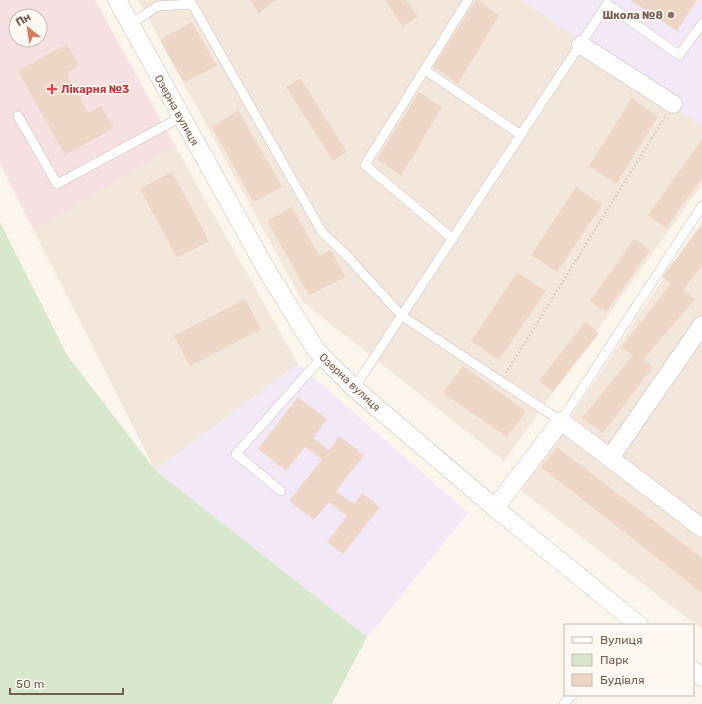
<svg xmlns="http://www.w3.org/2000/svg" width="702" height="704" font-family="Rubik,sans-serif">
	<rect width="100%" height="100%" fill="#fbf5eb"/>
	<path fill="#f2e7da" d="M 138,0 L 522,0 L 702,127 L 702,184 L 504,461 L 303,302 Z
		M 175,146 L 298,364 L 155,470 L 34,231 Z
		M 702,221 L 702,629 L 521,491 Z"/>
	<path fill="#f2e8f7" d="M 522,0 L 702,0 L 702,127 Z
		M 298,364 L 468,513 L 367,637 L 155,470 Z"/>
	<path fill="#f7e0e2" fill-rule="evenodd" d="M 0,0 L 95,0 L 175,146 L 34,231 L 0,163 ZM 16,16 L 40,16 L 40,40 L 16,40 Z"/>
	<path fill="#d6e7cb" d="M 0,222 L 67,355 L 155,470 L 367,637 L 332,704 L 0,704 Z"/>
	<path fill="#edd6c6" d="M 250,0 L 276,0 L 259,13 Z
		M 385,0 L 406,0 L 418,16 L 403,27 Z
		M 476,0 L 499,15 L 458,84 L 433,67 Z
		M 630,0 L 697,0 L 677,31 Z
		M 192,22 L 217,66 L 184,83 L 160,40 Z
		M 67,44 L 79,66 L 67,73 L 88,113 L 101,106 L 114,128 L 65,155 L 18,71 Z
		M 300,78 L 347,152 L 333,161 L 286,87 Z
		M 419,92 L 442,107 L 401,176 L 377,159 Z
		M 632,98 L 658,117 L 616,184 L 589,166 Z
		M 238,110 L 282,187 L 253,202 L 212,127 Z
		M 702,139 L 702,178 L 666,228 L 648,215 Z
		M 172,172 L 209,241 L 177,258 L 140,189 Z
		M 576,187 L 602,205 L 557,272 L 531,255 Z
		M 292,207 L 319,256 L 331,250 L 345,277 L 309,295 L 267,221 Z
		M 702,225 L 702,266 L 683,290 L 695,299 L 643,360 L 653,367 L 603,433 L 582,418 L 633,355 L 621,347 L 671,284 L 662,277 Z
		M 634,239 L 650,250 L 606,312 L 590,301 Z
		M 517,272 L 546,291 L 499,360 L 471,341 Z
		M 245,299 L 261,329 L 190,366 L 174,336 Z
		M 585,322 L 599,333 L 553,392 L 539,381 Z
		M 463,366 L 526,411 L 507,437 L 443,393 Z
		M 298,397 L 327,419 L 313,438 L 329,450 L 339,436 L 364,455 L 336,491 L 354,504 L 362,493 L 380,507 L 343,554 L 327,542 L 347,516 L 329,502 L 314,520 L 289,501 L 322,459 L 305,447 L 286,471 L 258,449 Z
		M 557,447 L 702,558 L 702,593 L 541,467 Z"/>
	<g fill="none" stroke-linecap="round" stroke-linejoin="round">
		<g stroke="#ccbdb2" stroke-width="10">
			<path id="service" d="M 130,24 L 158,6 L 192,4 L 322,232 L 345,254 L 402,316 L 561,421 L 702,206
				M 425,70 L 521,135
				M 18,116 L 57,184 L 181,117
				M 453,239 L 365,165 L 468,0
				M 354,388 L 607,4 L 679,55 L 702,24
				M 281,491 L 236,454 L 322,357
				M 564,704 L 572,695"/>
		</g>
		<g stroke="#ccbdb2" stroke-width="19">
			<path id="minor" d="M 117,0 L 266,269 L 316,350 L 354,388 L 495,508 L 639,625
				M 581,45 L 673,104
				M 610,458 L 702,325
				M 495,508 L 561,421 L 702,528
				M 693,670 L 702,677"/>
		</g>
		<path stroke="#d3b9a9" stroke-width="2.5" stroke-dasharray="1 3" stroke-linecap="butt" d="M 506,373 L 665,117"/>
		<use href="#service" stroke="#fff" stroke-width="9"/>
		<use href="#minor" stroke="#fff" stroke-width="18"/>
	</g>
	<circle fill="#8d6e63" stroke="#fdf9f2" stroke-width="1.5" cx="671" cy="15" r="4"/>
	<path fill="#e0444e" stroke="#fdf9f2" stroke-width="1.5" d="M50 83h4v4h4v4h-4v4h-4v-4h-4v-4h4z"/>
	<g text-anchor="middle" stroke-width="3" stroke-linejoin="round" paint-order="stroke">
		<g font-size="11" font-weight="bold" fill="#785e54" stroke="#fdf9f2" text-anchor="end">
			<text x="663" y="19">Школа №8</text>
		</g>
		<g font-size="11" font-weight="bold" fill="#be3a42" stroke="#fdf9f2" text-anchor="start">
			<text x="61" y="93">Лікарня №3</text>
		</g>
		<g font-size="11" fill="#745d51" stroke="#fdf9f2">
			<text transform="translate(177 110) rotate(61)" y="4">Озерна вулиця</text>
			<text transform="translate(350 382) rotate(43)" y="4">Озерна вулиця</text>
		</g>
	</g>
	<rect x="564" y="624" width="130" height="72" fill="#fdf9f2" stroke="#c6bbb2"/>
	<rect x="572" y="637" width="20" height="6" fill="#ffffff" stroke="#c6bbb2"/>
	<text x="600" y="644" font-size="12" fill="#745d51">Вулиця</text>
	<rect x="572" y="654" width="20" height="12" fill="#d6e7cb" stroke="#c6bbb2"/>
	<text x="600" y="664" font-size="12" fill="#745d51">Парк</text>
	<rect x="572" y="674" width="20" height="12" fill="#edd6c6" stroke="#c6bbb2"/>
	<text x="600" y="684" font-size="12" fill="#745d51">Будівля</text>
	<g transform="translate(28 28) rotate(330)"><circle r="19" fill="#fdf9f2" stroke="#c6bbb2"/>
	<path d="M0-3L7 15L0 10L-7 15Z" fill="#d77a5f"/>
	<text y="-6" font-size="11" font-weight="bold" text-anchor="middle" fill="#745d51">Пн</text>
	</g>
	<path d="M10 688v6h113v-6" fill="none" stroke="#745d51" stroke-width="2"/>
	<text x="16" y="688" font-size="12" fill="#745d51" stroke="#fdf9f2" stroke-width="3" paint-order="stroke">50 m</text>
</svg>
